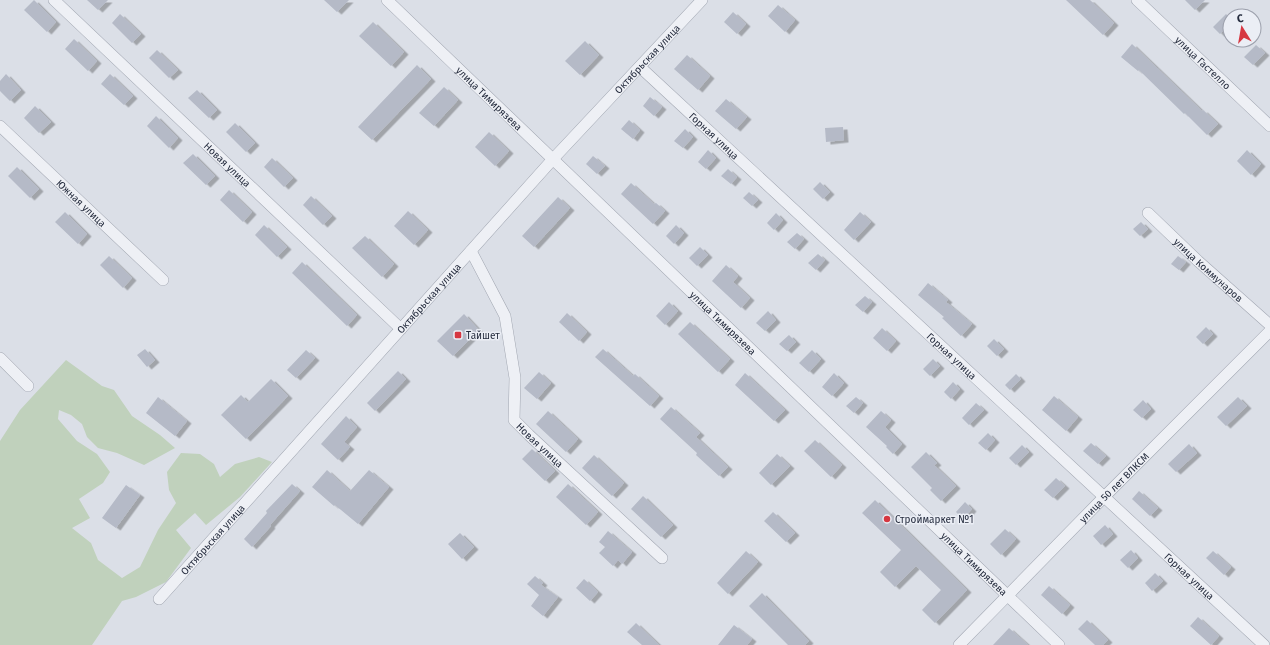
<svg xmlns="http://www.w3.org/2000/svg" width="1270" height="645" font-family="'Fira Sans',sans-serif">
	<defs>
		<filter id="shadow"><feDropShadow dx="4.5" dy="2.5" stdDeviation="0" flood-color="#0004"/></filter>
	</defs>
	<rect width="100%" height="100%" fill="#dbdfe7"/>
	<path fill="#c0d1bc" d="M 66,360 L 102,386 L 114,390 L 132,416 L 160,435 L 175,448 L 144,465 L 117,453 L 98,448 L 87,437 L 82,424 L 71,415 L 59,410 L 58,419 L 77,441 L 97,454 L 110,472 L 103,483 L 79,499 L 90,518 L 72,528 L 91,543 L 98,560 L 122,578 L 140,567 L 158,530 L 176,503 L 169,490 L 167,472 L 181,453 L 200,454 L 214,464 L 220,477 L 235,464 L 259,457 L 272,462 L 240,497 L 206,525 L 195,513 L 176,530 L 191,548 L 166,582 L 136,597 L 122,601 L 92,645 L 0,645 L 0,441 L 20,410 Z"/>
	<path fill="#b5bac7" filter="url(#shadow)" d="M 34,0 L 56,22 L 47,32 L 24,10 Z
		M 87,0 L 108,0 L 98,10 Z
		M 324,0 L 349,0 L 337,12 Z
		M 1066,0 L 1090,0 L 1114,23 L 1103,35 Z
		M 1185,0 L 1205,0 L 1195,10 Z
		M 778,5 L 795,20 L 785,32 L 768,16 Z
		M 733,12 L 746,24 L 737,34 L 724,22 Z
		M 120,14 L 141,34 L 132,43 L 112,23 Z
		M 1226,14 L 1230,18 L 1230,24 L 1220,34 L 1213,27 Z
		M 373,22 L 404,52 L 391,66 L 359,36 Z
		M 74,39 L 97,61 L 88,71 L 65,49 Z
		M 585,41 L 599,55 L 580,75 L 565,61 Z
		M 1132,44 L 1202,111 L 1203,110 L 1218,124 L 1207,135 L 1185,113 L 1184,114 L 1139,70 L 1138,71 L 1121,57 Z
		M 1256,45 L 1265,53 L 1253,65 L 1244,57 Z
		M 157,50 L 178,70 L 169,78 L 149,58 Z
		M 687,55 L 710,76 L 698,90 L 674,69 Z
		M 417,65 L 431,79 L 372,140 L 358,127 Z
		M 6,74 L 21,90 L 10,101 L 0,91 L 0,81 Z
		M 110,74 L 133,96 L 124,105 L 101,84 Z
		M 444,87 L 458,100 L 434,126 L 419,113 Z
		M 197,90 L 217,110 L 209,118 L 188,98 Z
		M 650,97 L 662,107 L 654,116 L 643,106 Z
		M 726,99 L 747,117 L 736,129 L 715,111 Z
		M 35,106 L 51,122 L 39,133 L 24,118 Z
		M 156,116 L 178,138 L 169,148 L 147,126 Z
		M 629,120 L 640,130 L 633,139 L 621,129 Z
		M 235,123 L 255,143 L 246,152 L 226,132 Z
		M 843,127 L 844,140 L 826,142 L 825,128 Z
		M 685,129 L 693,137 L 683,148 L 674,141 Z
		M 489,132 L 509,151 L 495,166 L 475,147 Z
		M 708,150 L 716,158 L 706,169 L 698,162 Z
		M 1247,150 L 1261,164 L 1251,175 L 1237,161 Z
		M 193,154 L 215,176 L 206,185 L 183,163 Z
		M 593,156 L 605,166 L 597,174 L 586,164 Z
		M 272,158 L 293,178 L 284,187 L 264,167 Z
		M 17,167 L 39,189 L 30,198 L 8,176 Z
		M 728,169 L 737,177 L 731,184 L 721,176 Z
		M 820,182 L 830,192 L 823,199 L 813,189 Z
		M 631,183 L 654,204 L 656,203 L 665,211 L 653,224 L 621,194 Z
		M 229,190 L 252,212 L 243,222 L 220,200 Z
		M 749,192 L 758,200 L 752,206 L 743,198 Z
		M 311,196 L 332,216 L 323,225 L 303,205 Z
		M 558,197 L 570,208 L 534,247 L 522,236 Z
		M 408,211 L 428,230 L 414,245 L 394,226 Z
		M 65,212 L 87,234 L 78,244 L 55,222 Z
		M 860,212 L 871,222 L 854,240 L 844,230 Z
		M 776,213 L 783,220 L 774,230 L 767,223 Z
		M 1141,222 L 1148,229 L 1140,236 L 1133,229 Z
		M 264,225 L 287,247 L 277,257 L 255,235 Z
		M 676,225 L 684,233 L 674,244 L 666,236 Z
		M 797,233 L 804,239 L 795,249 L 787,242 Z
		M 365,236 L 394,264 L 382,277 L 352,248 Z
		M 700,247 L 708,255 L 697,266 L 689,258 Z
		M 818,254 L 825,260 L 816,270 L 808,263 Z
		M 109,256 L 132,278 L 123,288 L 100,265 Z
		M 1178,256 L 1186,262 L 1179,270 L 1171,264 Z
		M 302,262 L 357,315 L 347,326 L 292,273 Z
		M 726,265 L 738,276 L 733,282 L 750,298 L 741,308 L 712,281 Z
		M 928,283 L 948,300 L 946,302 L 972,324 L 961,336 L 942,318 L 944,317 L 918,295 Z
		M 865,296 L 872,302 L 863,312 L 855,305 Z
		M 669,302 L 678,311 L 665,325 L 656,316 Z
		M 768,311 L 776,320 L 765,331 L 756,323 Z
		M 567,313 L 587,332 L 579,341 L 559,322 Z
		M 464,314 L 479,330 L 453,356 L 437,341 Z
		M 690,322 L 730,359 L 718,372 L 678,334 Z
		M 1206,327 L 1213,334 L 1203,344 L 1196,337 Z
		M 882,328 L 896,341 L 887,351 L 873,338 Z
		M 789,335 L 796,342 L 787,351 L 779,344 Z
		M 994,339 L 1004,349 L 997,356 L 987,346 Z
		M 145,349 L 155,360 L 147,367 L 137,355 Z
		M 603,349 L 633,376 L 635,374 L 659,396 L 650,406 L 595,357 Z
		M 306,350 L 315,358 L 296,378 L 287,370 Z
		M 812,350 L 821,359 L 809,372 L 799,363 Z
		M 933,359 L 940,366 L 930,376 L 923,369 Z
		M 398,371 L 406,379 L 375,411 L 367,403 Z
		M 539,372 L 551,383 L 537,399 L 524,388 Z
		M 745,373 L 785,410 L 774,421 L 735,385 Z
		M 834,373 L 844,383 L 832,396 L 822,387 Z
		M 1016,374 L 1021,379 L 1010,390 L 1005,385 Z
		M 271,379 L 288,396 L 246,439 L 221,415 L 241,395 L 248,402 Z
		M 953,382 L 960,389 L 951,399 L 944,392 Z
		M 1054,396 L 1078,417 L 1066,431 L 1042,410 Z
		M 158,397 L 187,421 L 175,436 L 146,413 Z
		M 856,397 L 863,403 L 854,413 L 846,406 Z
		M 1238,397 L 1247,406 L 1226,426 L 1217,417 Z
		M 1143,400 L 1151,409 L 1142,418 L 1133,410 Z
		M 976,403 L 984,410 L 969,425 L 962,418 Z
		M 671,407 L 700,433 L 696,437 L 728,467 L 719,476 L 696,455 L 697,453 L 660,419 Z
		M 548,411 L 578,439 L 566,452 L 536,424 Z
		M 881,411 L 891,420 L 885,427 L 902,444 L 893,454 L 886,447 L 887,446 L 866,427 Z
		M 346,416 L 357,427 L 344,442 L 350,447 L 338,460 L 321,444 Z
		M 988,433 L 995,440 L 986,450 L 978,443 Z
		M 815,440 L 842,465 L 831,477 L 804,451 Z
		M 1091,443 L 1106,456 L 1098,464 L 1083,451 Z
		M 1189,444 L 1197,453 L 1176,472 L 1168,464 Z
		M 1022,445 L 1029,452 L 1016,465 L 1009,458 Z
		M 532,449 L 555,471 L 545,481 L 522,459 Z
		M 926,452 L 937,463 L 934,465 L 956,486 L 941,501 L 930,490 L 932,488 L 911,467 Z
		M 777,454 L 790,466 L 771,485 L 759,473 Z
		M 594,455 L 624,483 L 612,496 L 582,468 Z
		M 327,470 L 350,491 L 369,470 L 389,487 L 358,524 L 335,505 L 334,506 L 312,487 Z
		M 1056,478 L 1065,486 L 1053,498 L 1044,490 Z
		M 292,484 L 300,491 L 270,525 L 271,526 L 252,547 L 244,539 L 267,513 L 266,511 Z
		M 568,484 L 598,512 L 586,525 L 556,497 Z
		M 126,485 L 140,495 L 116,528 L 102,518 Z
		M 1139,491 L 1158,508 L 1150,516 L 1132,499 Z
		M 643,496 L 673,525 L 661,537 L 631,509 Z
		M 875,500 L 967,590 L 935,623 L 922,610 L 941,590 L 916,566 L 895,587 L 880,572 L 901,550 L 862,513 Z
		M 965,502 L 972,509 L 963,519 L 956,512 Z
		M 773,512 L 795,533 L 786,542 L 764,521 Z
		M 1105,525 L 1113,534 L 1101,545 L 1093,536 Z
		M 1005,529 L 1016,539 L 1001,555 L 990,544 Z
		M 608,531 L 632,552 L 622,564 L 618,560 L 613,566 L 599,553 L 605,547 L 599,542 Z
		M 460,533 L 474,547 L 462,559 L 448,544 Z
		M 1131,550 L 1138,558 L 1128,568 L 1120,560 Z
		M 746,551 L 758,562 L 728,594 L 717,583 Z
		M 1213,551 L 1231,567 L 1224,575 L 1206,558 Z
		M 1155,573 L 1163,581 L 1152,591 L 1145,583 Z
		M 535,576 L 543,583 L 541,585 L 558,597 L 543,616 L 531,606 L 539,595 L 527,584 Z
		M 584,579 L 598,592 L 590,601 L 576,588 Z
		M 1049,586 L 1070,605 L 1062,614 L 1041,595 Z
		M 762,593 L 809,641 L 805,645 L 788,645 L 749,606 Z
		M 1198,617 L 1219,636 L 1211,645 L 1190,626 Z
		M 1087,620 L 1108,640 L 1103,645 L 1095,645 L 1078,629 Z
		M 636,623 L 659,645 L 642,645 L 627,632 Z
		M 734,625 L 752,639 L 747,645 L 718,645 Z
		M 1009,628 L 1028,645 L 993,645 Z"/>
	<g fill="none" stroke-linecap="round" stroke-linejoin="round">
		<g stroke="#a1a6b1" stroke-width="12">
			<g id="minor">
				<path id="s1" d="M 54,0 L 401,329"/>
				<path id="s2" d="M 387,0 L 1059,645"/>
				<path id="s3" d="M 1137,0 L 1270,126"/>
				<path id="s4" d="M 640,67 L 1264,645"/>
				<path id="s5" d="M 0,126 L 163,280"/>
				<path id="s6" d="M 1148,213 L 1198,261 L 1270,325"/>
				<path id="s7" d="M 471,251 L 505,316 L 515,378 L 514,420 L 529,435 L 662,558"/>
				<path d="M 0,358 L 28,386"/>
				<path id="s8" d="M 159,599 L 553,159 L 702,0"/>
				<path id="s9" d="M 959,645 L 1105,496 L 1270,331"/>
			</g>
		</g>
		<use href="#minor" stroke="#eef0f5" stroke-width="11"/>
	</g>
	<g fill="#d63741" stroke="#ebeef5" stroke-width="1.5">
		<rect x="454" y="331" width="8" height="8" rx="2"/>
		<circle cx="887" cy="519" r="4"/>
	</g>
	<g text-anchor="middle" stroke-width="3" stroke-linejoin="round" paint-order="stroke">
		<g font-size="10" fill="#252c3e" stroke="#ebeef5">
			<text dy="4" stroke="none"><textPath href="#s8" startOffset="728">Октябрьская улица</textPath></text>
			<text dy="4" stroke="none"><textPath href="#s3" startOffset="91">улица Гастелло</textPath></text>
			<text dy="4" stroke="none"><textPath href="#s2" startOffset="142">улица Тимирязева</textPath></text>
			<text dy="4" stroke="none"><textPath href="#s4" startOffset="101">Горная улица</textPath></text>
			<text dy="4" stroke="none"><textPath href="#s1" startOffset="239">Новая улица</textPath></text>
			<text dy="4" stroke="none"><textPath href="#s5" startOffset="112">Южная улица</textPath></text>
			<text dy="4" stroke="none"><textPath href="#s6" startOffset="83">улица Коммунаров</textPath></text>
			<text dy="4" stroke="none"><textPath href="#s8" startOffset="404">Октябрьская улица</textPath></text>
			<text dy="4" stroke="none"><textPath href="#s2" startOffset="466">улица Тимирязева</textPath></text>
			<text dy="4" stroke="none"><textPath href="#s4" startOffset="425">Горная улица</textPath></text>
			<text dy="4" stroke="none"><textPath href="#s7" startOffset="214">Новая улица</textPath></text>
			<text dy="4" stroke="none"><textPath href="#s9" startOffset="221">улица 50 лет ВЛКСМ</textPath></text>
			<text dy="4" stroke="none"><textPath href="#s8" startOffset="80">Октябрьская улица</textPath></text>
			<text dy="4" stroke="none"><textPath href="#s2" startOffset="814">улица Тимирязева</textPath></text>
			<text dy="4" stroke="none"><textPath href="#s4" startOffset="749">Горная улица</textPath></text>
		</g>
		<g font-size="10" fill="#252c3e" stroke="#ebeef5" text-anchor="start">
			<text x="466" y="339">Тайшет</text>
			<text x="895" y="523">Строймаркет №1</text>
		</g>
	</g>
	<g transform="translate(1242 28) rotate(349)"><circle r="19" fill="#ebeef5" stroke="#9ca0ac"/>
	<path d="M0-3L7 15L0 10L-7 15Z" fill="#d63741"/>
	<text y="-6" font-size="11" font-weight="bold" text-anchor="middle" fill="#252c3e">С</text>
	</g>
</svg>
